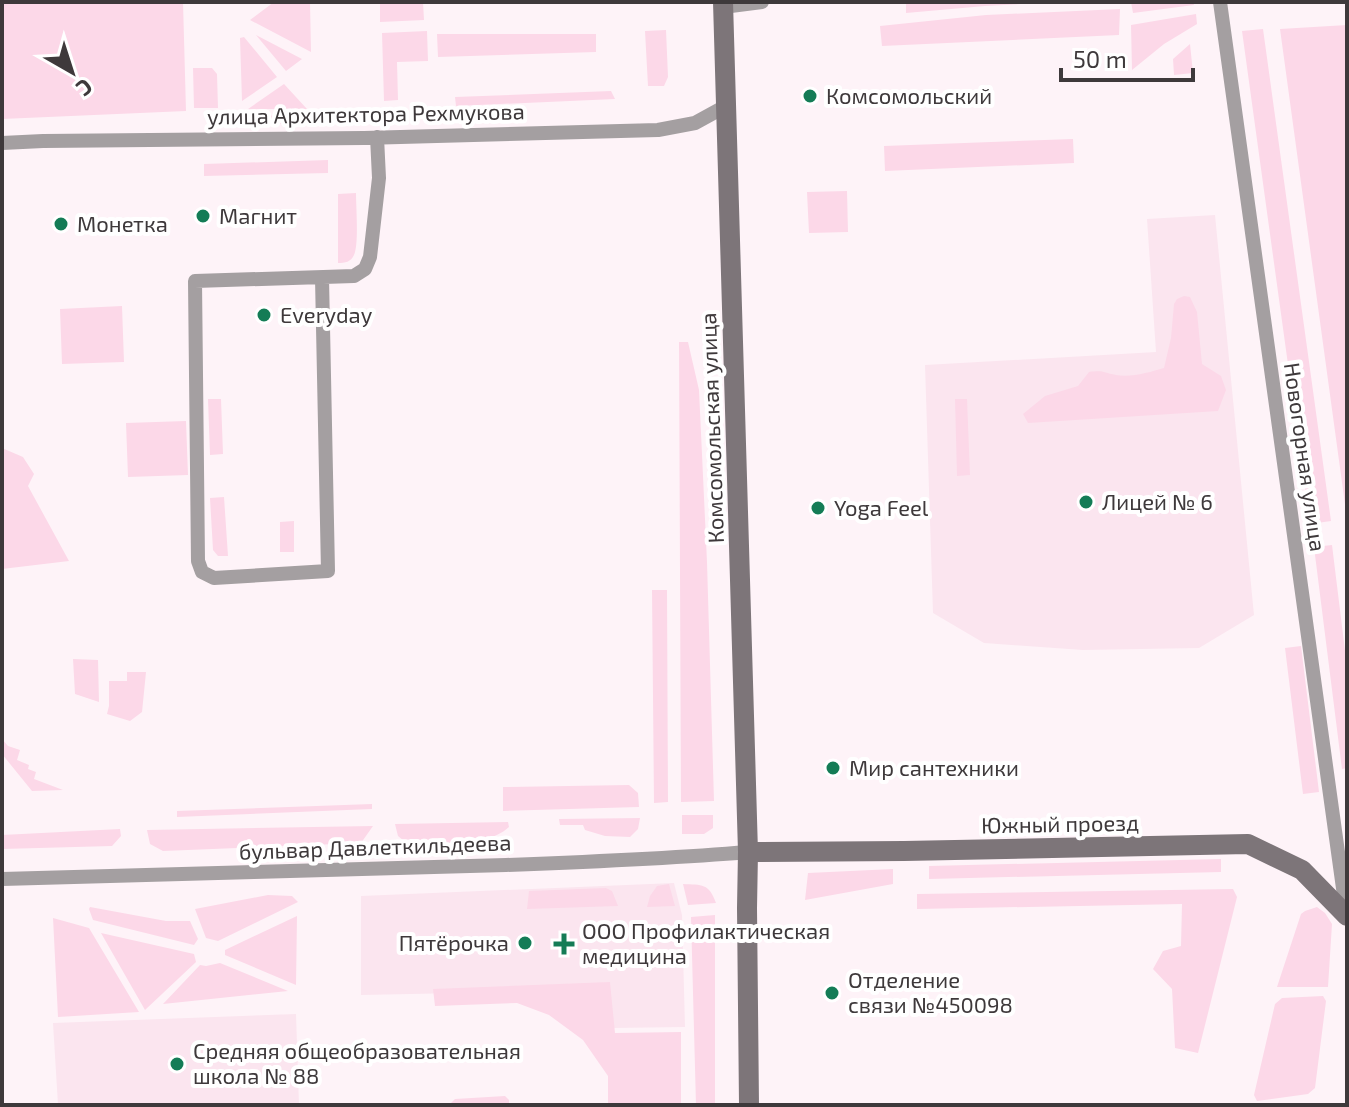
<svg xmlns="http://www.w3.org/2000/svg" width="1349" height="1107" font-family="'Exo 2',sans-serif">
	<rect width="100%" height="100%" fill="#fef3f8"/>
	<path fill="#fbe5ef" d="M 1215,215 L 1254,615 L 1199,648 L 1083,650 L 984,643 L 933,613 L 925,365 L 1156,352 L 1147,219 Z
		M 674,883 L 682,915 L 685,1027 L 613,1028 L 606,990 L 361,995 L 361,896 Z
		M 296,1014 L 299,1105 L 58,1105 L 53,1023 Z"/>
	<path fill="#fcd8e8" d="M 2,2 L 183,2 L 186,111 L 2,119 Z
		M 274,2 L 310,2 L 311,52 L 250,20 Z
		M 380,2 L 423,2 L 424,20 L 380,22 Z
		M 921,2 L 1061,2 L 985,6 L 906,13 L 906,3 Z
		M 1131,2 L 1193,2 L 1194,5 L 1133,13 Z
		M 1120,9 L 1119,35 L 882,46 L 880,26 L 986,15 Z
		M 1196,14 L 1197,24 L 1164,44 L 1132,70 L 1131,25 Z
		M 1347,25 L 1347,519 L 1280,29 Z
		M 1263,29 L 1331,521 L 1310,524 L 1242,31 Z
		M 666,30 L 668,77 L 664,86 L 648,86 L 645,31 Z
		M 427,31 L 428,61 L 397,62 L 398,100 L 384,101 L 382,33 Z
		M 437,34 L 596,34 L 596,52 L 438,57 Z
		M 256,35 L 302,59 L 286,71 Z
		M 244,37 L 277,77 L 242,101 L 240,38 Z
		M 1190,44 L 1193,73 L 1174,75 L 1173,59 Z
		M 193,68 L 212,68 L 217,74 L 218,108 L 194,108 Z
		M 284,84 L 307,109 L 248,109 Z
		M 611,91 L 615,99 L 456,106 L 455,97 Z
		M 313,115 L 313,123 L 252,124 L 252,116 Z
		M 1073,139 L 1074,163 L 885,171 L 884,146 Z
		M 328,160 L 328,173 L 204,176 L 204,164 Z
		M 847,191 L 848,232 L 809,233 L 807,192 Z
		M 356,193 C 356,207 359,244 354,255 C 351,262 345,263 338,263 L 338,194 Z
		M 1184,296 L 1190,297 L 1197,312 L 1202,364 L 1221,376 L 1226,390 L 1218,411 L 1028,423 L 1023,414 L 1045,396 L 1078,386 L 1089,372 C 1105,370 1103,373 1116,375 C 1131,378 1150,372 1164,368 L 1171,338 L 1174,304 L 1177,299 Z
		M 122,306 L 124,362 L 62,364 L 60,309 Z
		M 679,342 L 688,342 L 699,390 L 707,562 L 714,801 L 681,802 Z
		M 208,399 L 221,399 L 223,454 L 210,455 Z
		M 955,399 L 967,399 L 970,475 L 957,476 Z
		M 186,421 L 188,475 L 128,477 L 126,423 Z
		M 2,448 L 23,457 L 34,474 L 28,486 L 69,561 L 2,569 Z
		M 224,497 L 228,556 L 218,556 L 213,550 L 210,498 Z
		M 294,521 L 294,552 L 280,552 L 280,522 Z
		M 1332,545 L 1347,667 L 1347,768 L 1342,769 L 1314,547 Z
		M 652,590 L 667,590 L 668,802 L 654,803 Z
		M 1301,646 L 1319,792 L 1303,794 L 1285,648 Z
		M 73,659 L 98,660 L 99,702 L 75,694 Z
		M 127,672 L 146,672 L 142,712 L 130,721 L 107,714 L 109,706 L 109,681 L 127,681 Z
		M 2,739 L 8,746 L 20,750 L 17,760 L 29,765 L 28,769 L 36,772 L 34,779 L 63,790 L 32,791 L 2,754 Z
		M 629,785 L 638,793 L 639,807 L 503,811 L 503,787 Z
		M 372,804 L 372,809 L 177,817 L 177,811 Z
		M 682,815 L 713,815 L 713,828 L 704,834 L 682,834 Z
		M 640,818 L 638,829 L 630,837 L 605,836 L 585,830 L 583,825 L 560,825 L 559,819 Z
		M 508,822 L 509,827 C 485,849 435,842 404,841 L 398,836 L 395,824 Z
		M 373,826 L 361,843 L 163,851 L 150,844 L 147,830 Z
		M 120,829 L 121,836 L 112,846 L 2,849 L 2,835 Z
		M 1221,859 L 1221,872 L 929,879 L 929,866 Z
		M 893,869 L 893,884 L 805,900 L 808,873 Z
		M 669,884 L 675,906 L 647,907 L 650,896 L 657,886 Z
		M 683,884 C 702,885 709,883 716,903 L 688,905 Z
		M 606,888 L 612,891 L 618,906 L 527,909 L 529,891 Z
		M 1233,889 L 1237,897 L 1198,1053 L 1175,1048 L 1172,989 L 1153,969 L 1163,951 L 1181,946 L 1182,904 L 917,909 L 917,894 Z
		M 268,895 L 292,896 L 298,902 L 218,941 L 206,938 L 195,909 Z
		M 90,907 L 166,921 L 190,921 L 198,939 L 194,945 L 93,920 L 89,909 Z
		M 1317,907 L 1325,913 L 1332,924 L 1328,987 L 1277,987 L 1301,914 L 1305,911 Z
		M 715,915 L 715,1105 L 696,1105 L 691,917 Z
		M 297,916 L 296,985 L 225,955 L 225,950 Z
		M 53,918 L 89,928 L 139,1012 L 58,1017 Z
		M 101,933 L 194,954 L 196,962 L 145,1010 Z
		M 220,963 L 288,991 L 163,1004 L 200,965 L 206,966 Z
		M 610,982 L 615,1033 L 681,1032 L 681,1105 L 608,1105 L 608,1076 L 583,1040 L 549,1015 L 517,1003 L 435,1006 L 433,989 Z
		M 1323,996 L 1326,1001 L 1315,1088 L 1308,1094 L 1257,1101 L 1254,1095 L 1275,1004 L 1282,998 Z
		M 505,1096 L 509,1100 L 509,1105 L 451,1105 L 451,1103 L 455,1099 Z"/>
	<g fill="none" stroke-linecap="round" stroke-linejoin="round">
		<path stroke="#a49fa1" stroke-width="14" d="M 1220,2 L 1347,917
			M 723,7 L 762,2
			M 2,143 L 43,141 L 364,138 L 658,130 L 695,123 L 726,106
			M 322,278 L 328,571 L 214,578 L 202,572 L 198,561 L 195,281 L 354,276 L 365,269 L 370,257 L 379,178 L 377,137
			M 2,879 C 170,873 338,871 506,865 C 587,862 667,859 748,852"/>
		<path stroke="#7d7579" stroke-width="20" d="M 723,2 L 748,852 L 747,908 L 749,1105
			M 748,852 L 904,851 L 1248,844 L 1302,870 L 1347,916"/>
	</g>
	<g fill="#147c56" stroke="#fff" stroke-width="3">
		<circle cx="810" cy="96" r="8"/>
		<circle cx="203" cy="216" r="8"/>
		<circle cx="61" cy="224" r="8"/>
		<circle cx="264" cy="315" r="8"/>
		<circle cx="1086" cy="502" r="8"/>
		<circle cx="818" cy="508" r="8"/>
		<circle cx="833" cy="768" r="8"/>
		<circle cx="525" cy="943" r="8"/>
		<path d="M560 932h8v8h8v8h-8v8h-8v-8h-8v-8h8z"/>
		<circle cx="832" cy="993" r="8"/>
		<circle cx="177" cy="1064" r="8"/>
	</g>
	<g text-anchor="middle" stroke-width="8" stroke-linejoin="round" paint-order="stroke">
		<g font-size="22" fill="#3e393b" stroke="#fff" text-anchor="start">
			<text x="826" y="104">Комсомольский</text>
			<text x="219" y="224">Магнит</text>
			<text x="77" y="232">Монетка</text>
			<text x="280" y="323">Everyday</text>
			<text x="1102" y="510">Лицей № 6</text>
			<text x="834" y="516">Yoga Feel</text>
			<text x="849" y="776">Мир сантехники</text>
			<text x="582" y="939">ООО Профилактическая<tspan x="582" dy="25">медицина</tspan></text>
			<text x="509" y="951" text-anchor="end">Пятёрочка</text>
			<text x="848" y="988">Отделение<tspan x="848" dy="25">связи №450098</tspan></text>
			<text x="193" y="1059">Средняя общеобразовательная<tspan x="193" dy="25">школа № 88</tspan></text>
		</g>
		<g font-size="22" fill="#3e393b" stroke="#fff">
			<text transform="translate(366 114) rotate(-1)" y="8">улица Архитектора Рехмукова</text>
			<text transform="translate(712 428) rotate(-92)" y="8">Комсомольская улица</text>
			<text transform="translate(1305 457) rotate(82)" y="8">Новогорная улица</text>
			<text transform="translate(1060 824) rotate(-1)" y="8">Южный проезд</text>
			<text transform="translate(375 847) rotate(-2)" y="8">бульвар Давлеткильдеева</text>
		</g>
	</g>
	<rect width="1349" height="1107" fill="none" stroke="#3e393b" stroke-width="8"/>
	<g transform="translate(72 72) rotate(141)" stroke="#ffffff" stroke-width="6" paint-order="stroke">
	<path d="M0-6L14 30L0 20L-14 30Z" fill="#3e393b"/>
	<text y="-12" font-size="22" font-weight="bold" text-anchor="middle" fill="#3e393b">С</text>
	</g>
	<path d="M1061 68v12h132v-12" fill="none" stroke="#3e393b" stroke-width="4"/>
	<text x="1073" y="68" font-size="24" fill="#3e393b" stroke="#ffffff" stroke-width="6" paint-order="stroke">50 m</text>
</svg>
